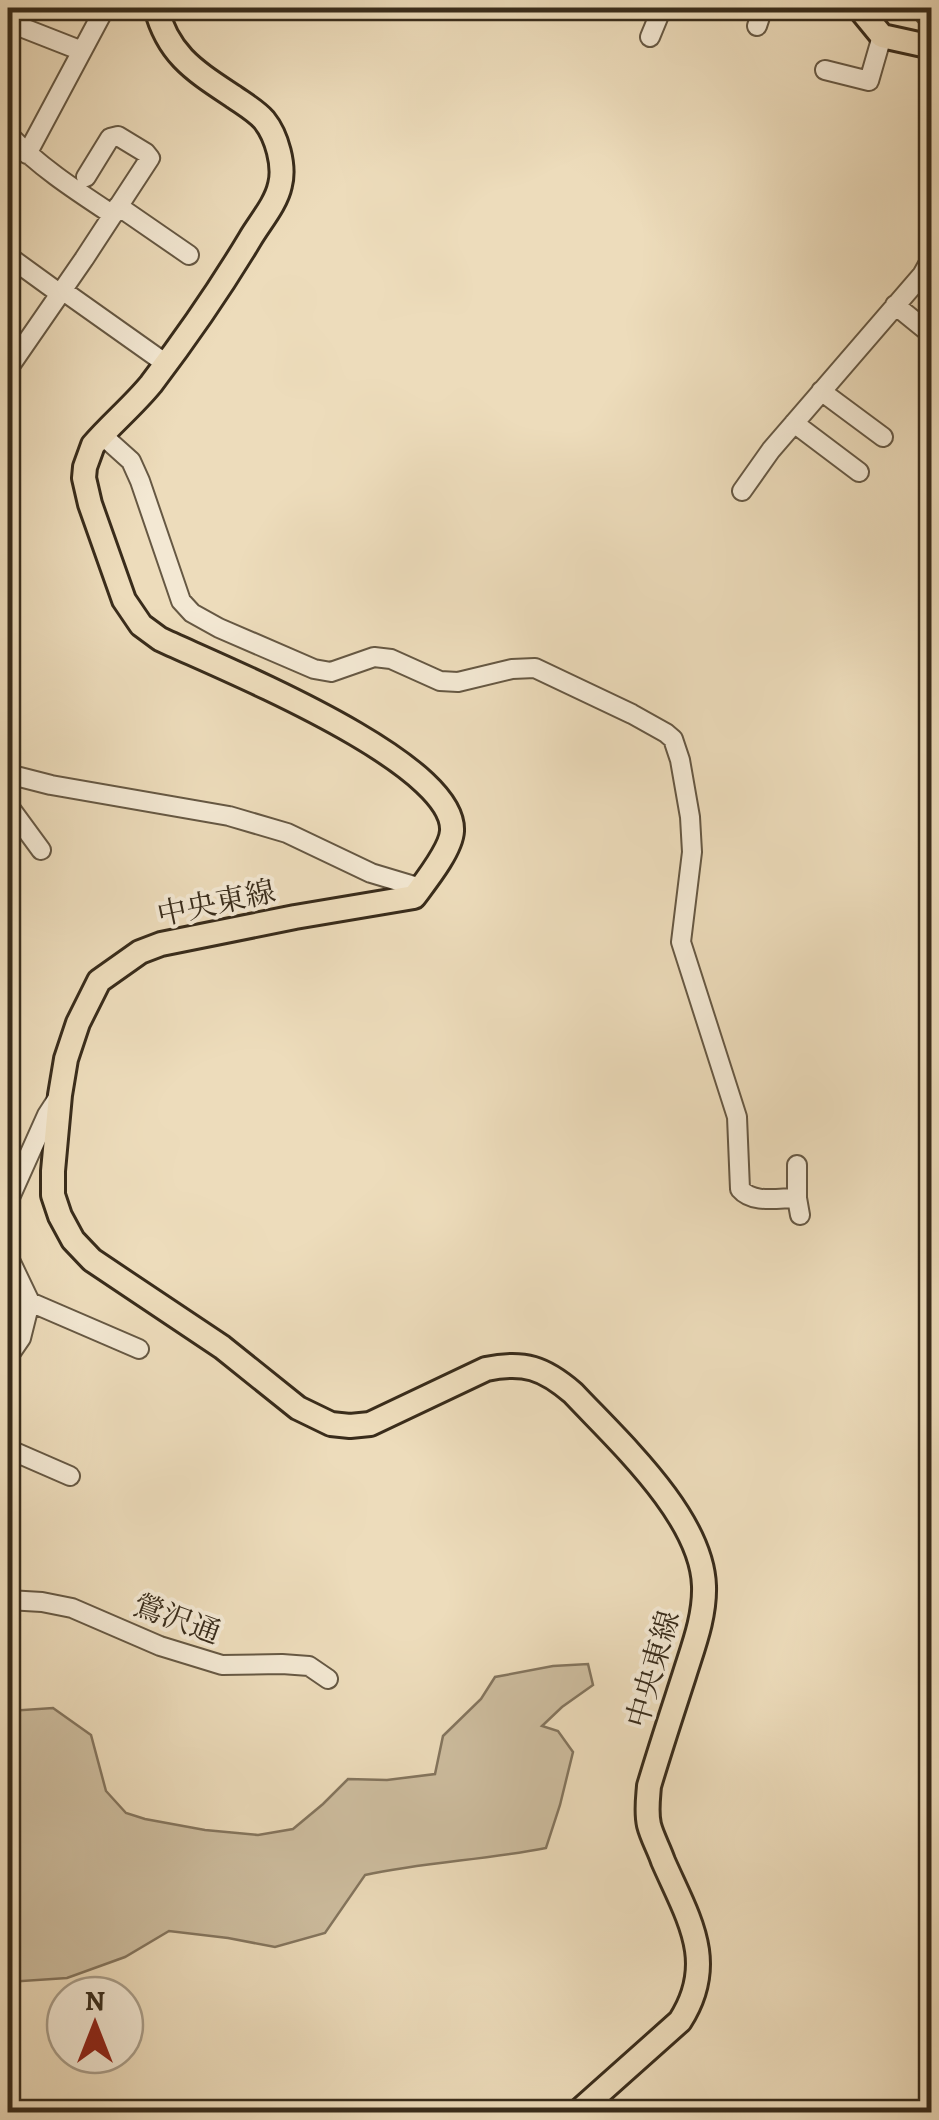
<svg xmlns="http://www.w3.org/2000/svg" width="939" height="2120" font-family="Alegreya,'Noto Serif JP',serif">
	<rect width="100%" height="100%" fill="#eddcbb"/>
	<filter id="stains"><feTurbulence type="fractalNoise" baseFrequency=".002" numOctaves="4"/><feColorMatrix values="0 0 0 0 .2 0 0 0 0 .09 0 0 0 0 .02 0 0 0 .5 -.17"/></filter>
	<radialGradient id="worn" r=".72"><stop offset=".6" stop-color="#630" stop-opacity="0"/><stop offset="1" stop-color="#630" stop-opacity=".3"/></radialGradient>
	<path fill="#cebea0" stroke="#84755e" stroke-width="2.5" d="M 588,1664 L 593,1685 L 562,1707 L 542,1726 L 558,1731 L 573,1752 L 560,1805 L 546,1848 C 486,1860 425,1862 365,1875 L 325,1933 L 275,1947 L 228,1938 L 169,1931 L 125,1957 L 67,1978 L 8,1982 L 8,1707 L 9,1711 L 53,1708 L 91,1735 L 106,1791 L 126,1813 L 145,1819 L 205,1830 L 258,1835 L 293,1829 L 323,1804 L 348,1779 L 387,1780 L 435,1774 L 443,1736 L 481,1699 L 495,1677 L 553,1666 Z"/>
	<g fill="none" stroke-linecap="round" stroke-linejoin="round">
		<g stroke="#665843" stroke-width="22">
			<path id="minor" d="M 925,15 L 932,22
				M 8,22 L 82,51
				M 757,26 L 763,8
				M 650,37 L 662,8
				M 825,70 L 869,81 L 882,36
				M 8,134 C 38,166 75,190 113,215
				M 27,154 L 105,8
				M 118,206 L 189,255
				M 8,256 L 59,293
				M 62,290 L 165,363
				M 895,305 L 932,335
				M 8,369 L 84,259 L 150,158 L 146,153 L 118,136 L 110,138 L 86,177
				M 821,391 L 883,437
				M 794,423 L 859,472
				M 102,435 L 131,461 L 140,481 L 181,601 L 192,613 L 219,628 L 314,669 L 331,672 L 374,657 L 391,659 L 440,681 L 458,682 L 512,669 L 535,668 L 632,714 L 666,733 L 673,739 L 680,760 L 690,817 L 692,852 L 681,942 L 737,1117 L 740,1189 C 753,1204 778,1198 797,1198
				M 742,491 L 771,450 L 922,275 L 932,257
				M 8,774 L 51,785 L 229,816 L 287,833 L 371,873 L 421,888
				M 8,805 L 41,850
				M 797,1165 L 797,1198 L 800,1215
				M 8,1202 L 47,1115 L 60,1095
				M 8,1256 L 30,1302 L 139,1349
				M 8,1357 L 21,1338 L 30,1302
				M 8,1449 L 70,1476
				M 8,1600 L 42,1602 L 72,1608 L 160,1646 L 222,1665 L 282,1664 L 309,1666 L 328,1679"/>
		</g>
		<g stroke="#392c1b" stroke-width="28">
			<path id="major" d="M 156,8 C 168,55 195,71 234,97 C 244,104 256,111 264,120 C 277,136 285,166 280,185 C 276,204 260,222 250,239 C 220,289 186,338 151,384 C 133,406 111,424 93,445 L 85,467 L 84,478 L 90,504 L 124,600 L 141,625 L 160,639 C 217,666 456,761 452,831 C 451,850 425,882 414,897 L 295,917 L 161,944 L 140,952 L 99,981 L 78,1023 L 66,1059 L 60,1095 L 53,1171 L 53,1195 L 60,1216 L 73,1240 L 92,1260 L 222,1347 L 298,1408 L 331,1424 L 350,1426 L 370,1424 L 486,1369 C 524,1361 544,1368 573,1393 C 618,1441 702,1517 704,1586 C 705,1617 693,1647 684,1676 C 672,1713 660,1749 649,1786 C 648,1799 646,1812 649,1825 C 652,1837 659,1849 663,1861 C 688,1918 718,1962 680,2021 L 578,2112
				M 859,8 L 882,36 L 932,47"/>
		</g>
		<use href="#minor" stroke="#f3e8d3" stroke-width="18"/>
		<use href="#major" stroke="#eddcbb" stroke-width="22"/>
	</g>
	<g text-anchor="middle" stroke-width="8" stroke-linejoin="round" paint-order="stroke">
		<g font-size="30" fill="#392c1b" stroke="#f3e8d3">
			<text transform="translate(216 903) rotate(-12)" y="10">中央東線</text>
			<text transform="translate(177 1619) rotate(20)" y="10">鶯沢通</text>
			<text transform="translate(653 1669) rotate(-74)" y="10">中央東線</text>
		</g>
	</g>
	<rect width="939" height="2120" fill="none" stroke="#eddcbb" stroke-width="40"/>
	<rect x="10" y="10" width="919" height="2100" fill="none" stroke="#392c1b" stroke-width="5"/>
	<rect x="20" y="20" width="899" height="2080" fill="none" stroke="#392c1b" stroke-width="2.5"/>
	<g transform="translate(95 2025)"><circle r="48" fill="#f3e8d3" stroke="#a99d89" stroke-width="2.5"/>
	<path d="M0-8L18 38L0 25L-18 38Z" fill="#8f2418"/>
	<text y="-15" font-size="28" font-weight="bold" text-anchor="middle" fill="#392c1b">N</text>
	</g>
	<rect width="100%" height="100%" filter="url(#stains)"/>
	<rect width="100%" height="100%" fill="url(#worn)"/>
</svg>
